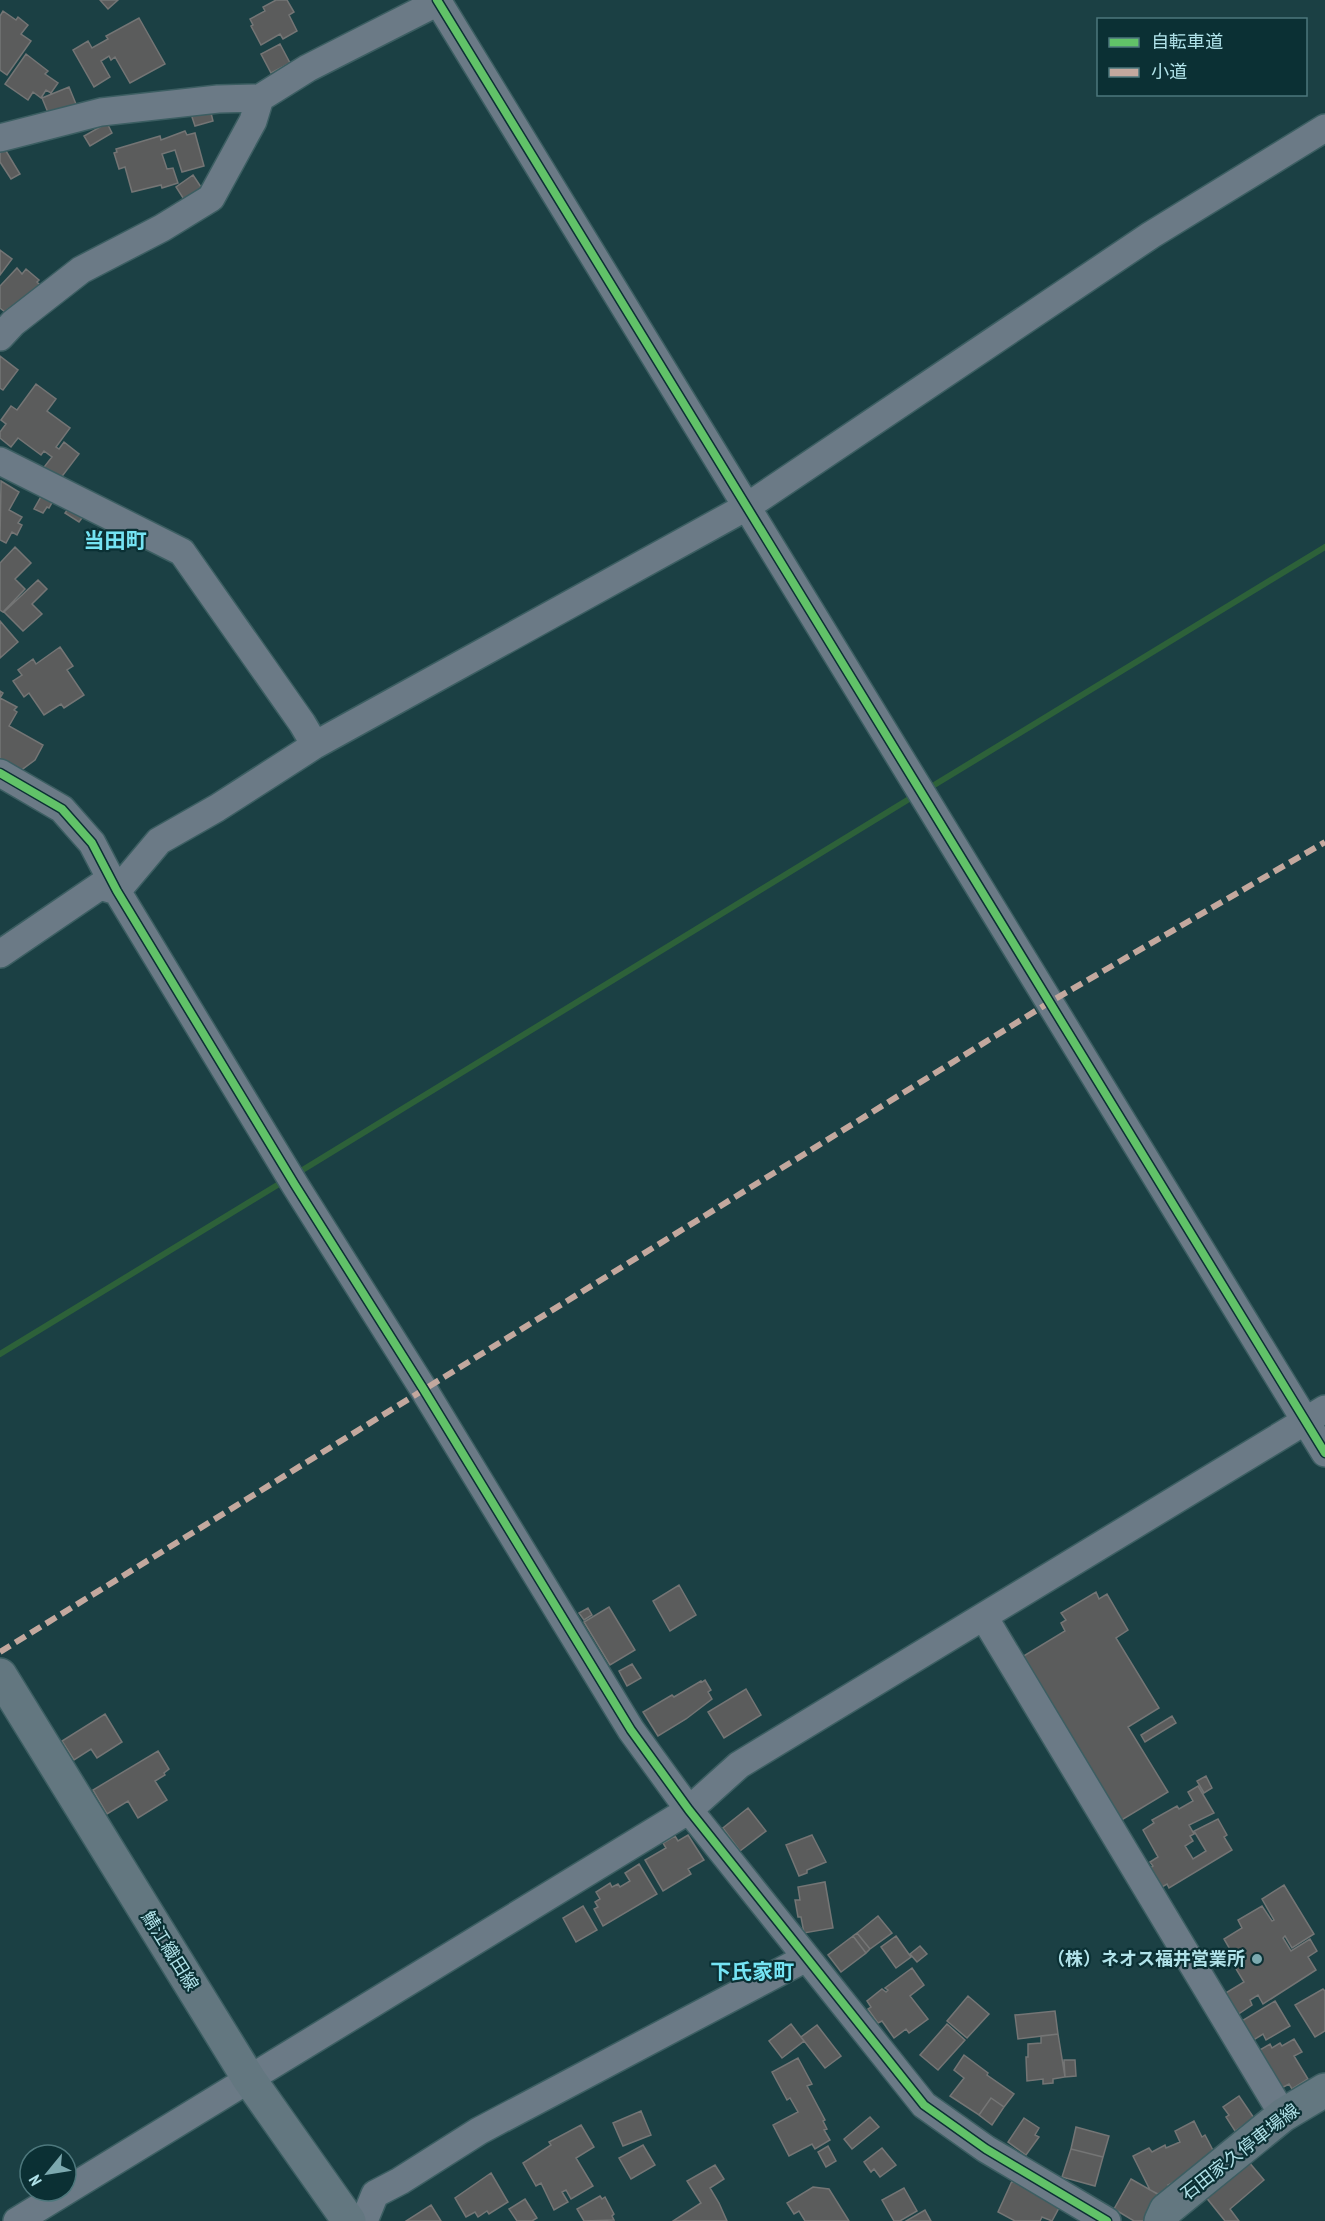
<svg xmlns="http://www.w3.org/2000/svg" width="1325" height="2221" font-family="'PT Sans Narrow','Noto Sans JP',sans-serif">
	<rect width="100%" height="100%" fill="#1b4044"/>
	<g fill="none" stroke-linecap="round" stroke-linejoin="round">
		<path stroke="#2d6139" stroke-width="6" d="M 926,790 L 1325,547
			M 296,1174 L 914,796
			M 0,1354 L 284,1181"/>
	</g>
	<path fill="#5b5c5c" stroke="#747575" stroke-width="1.5" d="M 100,0 L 118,0 L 108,9 Z
		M 276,0 L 287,0 L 294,12 L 289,15 L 297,31 L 283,39 L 280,34 L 261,45 L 251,26 L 253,25 L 250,19 L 265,11 L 263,7 Z
		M 3,11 L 16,20 L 18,17 L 28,25 L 21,34 L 31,41 L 7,75 L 0,70 L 0,16 Z
		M 139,18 L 165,64 L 130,83 L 115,57 L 111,60 L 109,56 L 101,61 L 110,77 L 94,87 L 73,50 L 88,41 L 92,48 L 108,39 L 106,36 Z
		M 280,44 L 290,63 L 271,73 L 261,54 Z
		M 26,54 L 48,71 L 45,74 L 58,83 L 51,93 L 46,90 L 41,98 L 33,92 L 28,100 L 5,84 Z
		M 69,87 L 76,104 L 49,115 L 42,98 Z
		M 209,105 L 213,121 L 195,126 L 190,111 Z
		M 107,123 L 112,133 L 90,146 L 84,136 Z
		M 185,131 L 187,135 L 195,133 L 204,166 L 182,172 L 175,150 L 162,154 L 167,169 L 173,168 L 178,183 L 162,188 L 161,185 L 132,192 L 125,167 L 119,169 L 114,153 L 117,152 L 116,149 L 160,136 L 161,140 Z
		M 3,146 L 20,174 L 11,179 L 0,162 L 0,148 Z
		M 193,175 L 203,190 L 185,201 L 176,187 Z
		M 0,250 L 12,259 L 0,275 Z
		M 17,268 L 22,274 L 26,269 L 39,280 L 37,282 L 43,288 L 13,313 L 8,309 L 5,312 L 0,308 L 0,286 Z
		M 0,356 L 18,370 L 3,390 L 0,388 Z
		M 36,384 L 56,399 L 47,411 L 70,428 L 56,447 L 59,449 L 64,442 L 79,454 L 57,483 L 41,471 L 52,457 L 44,451 L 41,455 L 18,438 L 11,447 L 0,438 L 0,432 L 6,424 L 1,420 L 11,406 L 17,410 Z
		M 1,481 L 19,492 L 9,510 L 22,517 L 18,523 L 22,525 L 17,535 L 12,532 L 6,543 L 0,540 Z
		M 43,493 L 54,499 L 49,508 L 47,507 L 43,513 L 34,509 Z
		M 72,504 L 85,514 L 79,522 L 65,513 Z
		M 15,547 L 31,563 L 15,579 L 25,589 L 3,612 L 0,610 L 0,563 Z
		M 38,580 L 47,589 L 32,604 L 42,614 L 23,631 L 4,612 Z
		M 0,621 L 18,642 L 0,658 Z
		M 60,647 L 73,666 L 67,670 L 84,695 L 64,708 L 61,704 L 44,715 L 29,693 L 24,697 L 13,681 L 22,675 L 18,670 L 33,659 L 36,664 Z
		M 0,691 L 3,693 L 0,698 L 17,707 L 14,710 L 17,712 L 9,726 L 43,745 L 35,760 L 20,771 L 0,760 Z
		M 679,1585 L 696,1615 L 670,1631 L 653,1601 Z
		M 1096,1592 L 1099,1599 L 1107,1594 L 1128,1630 L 1116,1638 L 1159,1708 L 1128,1727 L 1168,1792 L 1115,1824 L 1017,1660 L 1065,1631 L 1061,1623 L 1066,1620 L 1061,1613 Z
		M 609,1607 L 635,1650 L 610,1665 L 584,1622 Z
		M 588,1608 L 592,1615 L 584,1620 L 579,1613 Z
		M 632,1664 L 641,1678 L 627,1686 L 619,1671 Z
		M 705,1680 L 711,1690 L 708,1692 L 712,1699 L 686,1719 L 658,1736 L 643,1712 L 672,1695 L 674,1697 L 701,1681 L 702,1682 Z
		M 746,1689 L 761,1715 L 724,1738 L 708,1712 Z
		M 105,1714 L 122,1742 L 97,1758 L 91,1749 L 74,1760 L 62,1741 Z
		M 1172,1716 L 1176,1723 L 1145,1742 L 1141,1735 Z
		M 158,1751 L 169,1769 L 164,1773 L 165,1775 L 155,1781 L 167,1800 L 138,1818 L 128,1801 L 107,1814 L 93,1790 Z
		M 1206,1776 L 1212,1788 L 1204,1793 L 1197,1781 Z
		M 1198,1786 L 1214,1813 L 1189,1825 L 1194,1834 L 1190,1836 L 1193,1841 L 1185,1846 L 1193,1859 L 1206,1851 L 1194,1831 L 1218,1819 L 1227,1835 L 1224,1837 L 1232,1850 L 1169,1888 L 1167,1884 L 1162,1887 L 1150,1868 L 1153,1866 L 1150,1862 L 1158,1857 L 1143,1830 L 1154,1823 L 1152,1820 L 1177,1806 L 1179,1809 L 1193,1801 L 1188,1792 Z
		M 748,1808 L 766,1831 L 740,1851 L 723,1828 Z
		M 688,1835 L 704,1860 L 688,1869 L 691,1874 L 663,1891 L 645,1860 L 666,1848 L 663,1843 L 675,1836 L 678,1841 Z
		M 812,1835 L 826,1862 L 807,1870 L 807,1873 L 799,1876 L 786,1845 Z
		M 639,1864 L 657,1894 L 603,1926 L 594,1909 L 598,1907 L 595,1902 L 600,1899 L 596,1892 L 610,1883 L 612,1887 L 618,1884 L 620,1887 L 630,1881 L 625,1873 Z
		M 825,1882 L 833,1928 L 804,1933 L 801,1917 L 798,1917 L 795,1900 L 800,1900 L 798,1887 Z
		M 1284,1885 L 1314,1934 L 1292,1948 L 1285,1936 L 1283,1938 L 1291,1951 L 1310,1939 L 1317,1951 L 1308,1957 L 1316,1970 L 1263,2004 L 1258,1995 L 1250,2000 L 1252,2005 L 1237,2015 L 1224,1994 L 1244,1982 L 1227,1954 L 1231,1951 L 1224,1939 L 1242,1928 L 1238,1920 L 1262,1906 L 1272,1921 L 1274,1920 L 1262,1899 Z
		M 583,1906 L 597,1930 L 576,1942 L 563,1918 Z
		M 878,1916 L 892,1933 L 870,1949 L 857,1933 Z
		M 857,1933 L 870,1949 L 866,1953 L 853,1936 Z
		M 853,1936 L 866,1953 L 841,1972 L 828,1955 Z
		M 896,1936 L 911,1957 L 896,1968 L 881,1947 Z
		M 920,1946 L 927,1954 L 917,1962 L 910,1954 Z
		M 912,1968 L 924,1985 L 910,1996 L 928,2019 L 909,2033 L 906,2029 L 894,2038 L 882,2021 L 878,2023 L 868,2009 L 871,2007 L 867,2001 L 882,1989 L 886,1992 L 888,1990 L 885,1988 Z
		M 1323,1989 L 1325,1991 L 1325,2031 L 1315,2037 L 1295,2005 Z
		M 968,1996 L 989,2014 L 967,2038 L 947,2021 Z
		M 1275,2001 L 1290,2026 L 1266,2040 L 1263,2034 L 1247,2044 L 1235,2025 Z
		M 1055,2011 L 1058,2034 L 1018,2039 L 1015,2015 Z
		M 791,2024 L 804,2041 L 782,2058 L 769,2041 Z
		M 947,2024 L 965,2040 L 938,2070 L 920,2055 Z
		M 817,2025 L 841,2056 L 825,2068 L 801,2037 Z
		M 1058,2034 L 1065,2077 L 1053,2079 L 1053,2083 L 1043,2084 L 1043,2079 L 1027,2081 L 1026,2057 L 1028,2057 L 1028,2044 L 1041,2043 L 1041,2036 Z
		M 1294,2039 L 1302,2052 L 1294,2056 L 1308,2079 L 1292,2089 L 1289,2084 L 1276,2091 L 1253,2054 L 1270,2044 L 1272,2048 L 1280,2043 L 1282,2046 Z
		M 964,2055 L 988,2073 L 987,2075 L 1014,2094 L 1004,2107 L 991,2098 L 979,2115 L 950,2096 L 964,2078 L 954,2070 Z
		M 798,2058 L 812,2084 L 807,2086 L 825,2120 L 823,2121 L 827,2129 L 824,2130 L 830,2140 L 815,2149 L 812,2144 L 789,2156 L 773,2125 L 798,2112 L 790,2098 L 787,2100 L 772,2072 Z
		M 1064,2060 L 1075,2060 L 1076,2076 L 1065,2077 Z
		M 1239,2096 L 1254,2118 L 1235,2131 L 1226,2117 L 1229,2115 L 1223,2107 Z
		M 991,2098 L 1004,2107 L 992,2125 L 979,2115 Z
		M 641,2111 L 651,2135 L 623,2146 L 613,2123 Z
		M 870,2117 L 879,2127 L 852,2149 L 844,2139 Z
		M 1024,2118 L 1039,2128 L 1035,2135 L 1039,2137 L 1026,2155 L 1008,2142 Z
		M 1194,2121 L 1202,2137 L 1205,2135 L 1216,2156 L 1199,2169 L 1168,2185 L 1170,2188 L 1158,2194 L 1150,2190 L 1133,2156 L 1149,2148 L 1152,2152 L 1165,2145 L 1166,2148 L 1180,2142 L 1175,2131 Z
		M 581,2125 L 594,2147 L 576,2158 L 593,2186 L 571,2199 L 566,2190 L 562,2192 L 568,2202 L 554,2210 L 541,2183 L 536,2186 L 523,2163 L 551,2145 L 549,2142 Z
		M 1076,2127 L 1109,2136 L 1103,2157 L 1071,2149 Z
		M 643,2145 L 655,2165 L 631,2179 L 619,2158 Z
		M 828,2146 L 836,2161 L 826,2167 L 818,2152 Z
		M 882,2148 L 896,2165 L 880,2177 L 874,2169 L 871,2172 L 864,2162 Z
		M 1071,2149 L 1103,2157 L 1095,2186 L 1062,2177 Z
		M 1248,2161 L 1264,2180 L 1230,2209 L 1239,2221 L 1225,2221 L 1205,2196 Z
		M 715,2165 L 724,2179 L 710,2188 L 719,2203 L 727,2221 L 673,2221 L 701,2203 L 687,2181 Z
		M 491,2173 L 508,2202 L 489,2214 L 487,2211 L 478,2217 L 475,2212 L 466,2217 L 455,2198 Z
		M 1131,2179 L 1161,2196 L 1147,2221 L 1134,2221 L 1114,2209 Z
		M 1012,2181 L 1060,2206 L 1052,2221 L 1042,2217 L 1040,2221 L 1015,2221 L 998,2212 Z
		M 813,2187 L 829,2189 L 849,2221 L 805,2221 L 799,2211 L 794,2214 L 787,2203 Z
		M 904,2188 L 917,2211 L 900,2221 L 894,2221 L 882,2200 Z
		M 600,2196 L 602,2199 L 605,2197 L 614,2214 L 612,2216 L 614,2220 L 584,2221 L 577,2209 Z
		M 525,2199 L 537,2218 L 532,2221 L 517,2221 L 509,2209 Z
		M 431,2205 L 441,2221 L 406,2221 Z
		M 925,2210 L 931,2221 L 906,2221 Z"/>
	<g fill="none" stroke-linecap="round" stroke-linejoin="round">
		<g stroke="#3c5e62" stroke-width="30">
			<path id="minor" d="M 437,0 L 1325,1453
				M 0,138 L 101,112 L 218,99 L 260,98 L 308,68 L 438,2
				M 0,337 L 13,323 L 81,270 L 162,228 L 211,198 L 253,121 L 260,98
				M 0,461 L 182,552 L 302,723 L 315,745
				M 0,773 L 62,809 L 92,843 L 117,891 L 295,1185 L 424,1390 L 631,1730 L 689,1810 L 924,2105 L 986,2149 L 1107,2221
				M 117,891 L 159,841 L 217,808 L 315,745 L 748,506 L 1151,235 L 1325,128
				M 0,954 L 100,886 L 117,891
				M 984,1617 L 1283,2115
				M 66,2191 L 689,1810 L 739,1765 L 1325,1409
				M 17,2221 L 66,2191
				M 364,2221 L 375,2194 L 400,2181 L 479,2131 L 806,1958"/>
		</g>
		<g stroke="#3c5e62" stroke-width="36">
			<path id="major" d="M 0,1675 L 249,2079 L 349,2221
				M 1161,2221 L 1166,2210 L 1283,2115 L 1325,2090"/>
		</g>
		<use href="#minor" stroke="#6b7a86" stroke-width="27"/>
		<use href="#major" stroke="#637780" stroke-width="33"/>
		<path stroke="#c3a89e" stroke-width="6" stroke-dasharray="12 6" stroke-linecap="butt" d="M 0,1652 L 1050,1002 L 1325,842"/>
		<g stroke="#0b3034" stroke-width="11">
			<path id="cycleway" d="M 437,0 L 1325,1453
				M 0,773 L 62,809 L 92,843 L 117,891 L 295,1185 L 424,1390 L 631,1730 L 689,1810 L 924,2105 L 986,2149 L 1107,2221"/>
		</g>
		<use href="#cycleway" stroke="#61c268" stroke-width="8"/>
	</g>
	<circle fill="#7ca9af" stroke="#0b3034" stroke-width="2" cx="1257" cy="1959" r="6"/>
	<g text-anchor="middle" stroke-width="4.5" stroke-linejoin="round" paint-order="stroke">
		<g font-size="18" fill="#b0e2e9" stroke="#0b3034">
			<text transform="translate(170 1951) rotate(58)" y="6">鯖江織田線</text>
			<text transform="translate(1240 2152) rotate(-38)" y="6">石田家久停車場線</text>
		</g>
		<g font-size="18" font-weight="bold" fill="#b0e2e9" stroke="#0b3034" text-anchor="end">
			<text x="1245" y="1965">（株）ネオス福井営業所</text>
		</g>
		<g font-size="21" font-weight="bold" fill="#75e4f4" stroke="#0b3034">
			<text x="115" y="548">当田町</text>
			<text x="752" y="1979">下氏家町</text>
		</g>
	</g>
	<rect x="1097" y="18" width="210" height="78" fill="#0b3034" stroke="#4d777c" stroke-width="1.5"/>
	<rect x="1109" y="38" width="30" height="9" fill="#61c268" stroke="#4d777c" stroke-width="1.5"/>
	<text x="1151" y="48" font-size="18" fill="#b0e2e9">自転車道</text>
	<rect x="1109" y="68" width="30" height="9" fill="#c3a89e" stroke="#4d777c" stroke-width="1.5"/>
	<text x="1151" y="78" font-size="18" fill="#b0e2e9">小道</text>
	<g transform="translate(48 2173) rotate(240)"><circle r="28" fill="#0b3034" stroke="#4d777c" stroke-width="1.5"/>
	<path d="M0-4.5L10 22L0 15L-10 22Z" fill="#7ca9af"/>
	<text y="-9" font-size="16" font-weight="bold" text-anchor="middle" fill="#b0e2e9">N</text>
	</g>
</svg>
